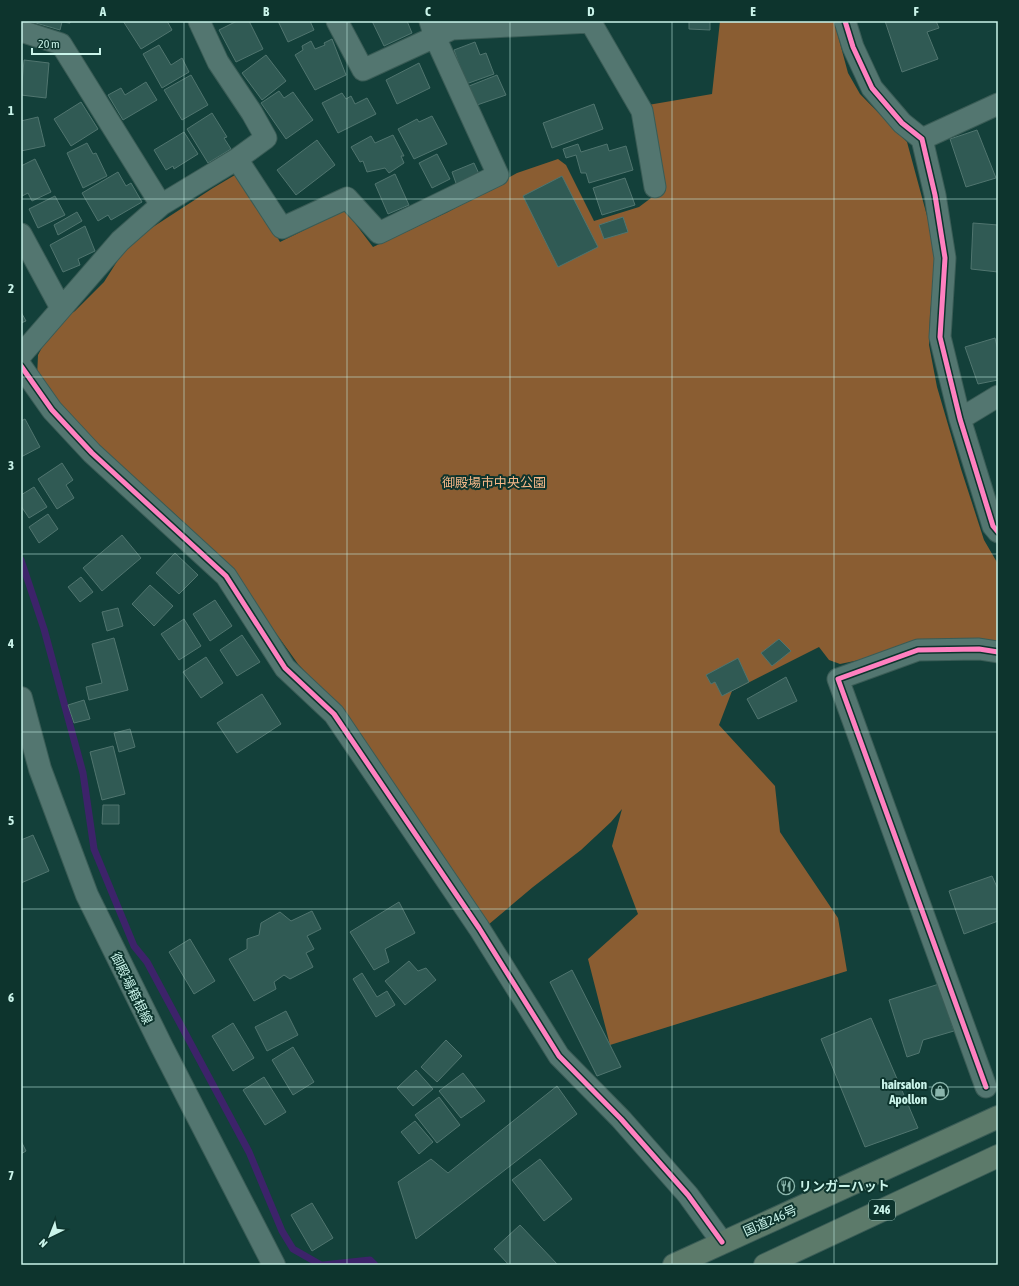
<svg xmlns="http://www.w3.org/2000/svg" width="1019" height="1286" font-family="'Asap Condensed','Noto Sans JP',sans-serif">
	<rect width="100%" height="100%" fill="#13403a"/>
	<path fill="#8a5d32" d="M 720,21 L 834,21 L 848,73 L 860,94 L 907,142 L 930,227 L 935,263 L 930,315 L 929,345 L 937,387 L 961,469 L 984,540 L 998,564 L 998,646 L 864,659 L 840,664 L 829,660 L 819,647 L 732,691 L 719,725 L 775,786 L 780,832 L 838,918 L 847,971 L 610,1045 L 588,959 L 638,914 L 612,846 L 622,809 L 611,822 L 581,850 L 533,887 L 488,925 L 347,716 L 298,664 L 228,566 L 175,514 L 95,443 L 37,377 L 38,355 L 54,325 L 75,311 L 104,282 L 118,260 L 133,240 L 213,188 L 240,172 L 280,242 L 345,210 L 373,247 L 448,212 L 517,173 L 558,159 L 566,165 L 594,221 L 639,207 L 663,189 L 648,105 L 712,94 Z"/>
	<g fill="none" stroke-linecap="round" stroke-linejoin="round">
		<path stroke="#3d236a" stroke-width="7" d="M 21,560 L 44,629 L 83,773 L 94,849 L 134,946 L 147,962 L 249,1152 L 282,1231 L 293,1249 L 321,1265
			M 323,1265 L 370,1260 L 375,1265"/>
	</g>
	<path fill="#305a54" stroke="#50756f" d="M 29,21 L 70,21 L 70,23 L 62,22 L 60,30 Z
		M 123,21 L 167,21 L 172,30 L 141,49 Z
		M 237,21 L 249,21 L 263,49 L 236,62 L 219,30 Z
		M 278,21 L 310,21 L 314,30 L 288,42 Z
		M 372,21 L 407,21 L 412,33 L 384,46 Z
		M 689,21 L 710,21 L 710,30 L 689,29 Z
		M 885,21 L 936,21 L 939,28 L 927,32 L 938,59 L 902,72 Z
		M 332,39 L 346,75 L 315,90 L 295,55 L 303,50 L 302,46 L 311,41 L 315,49 L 325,45 L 324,43 Z
		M 475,42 L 480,55 L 486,53 L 494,74 L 466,84 L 454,50 Z
		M 159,45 L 171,65 L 182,58 L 189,72 L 162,88 L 143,54 Z
		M 266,55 L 286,81 L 262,100 L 242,73 Z
		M 24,60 L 49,63 L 46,98 L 21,95 Z
		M 419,63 L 430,88 L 397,104 L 386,80 Z
		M 191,75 L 208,105 L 182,120 L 164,90 Z
		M 497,75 L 506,95 L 477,105 L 469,86 Z
		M 146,82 L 157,100 L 123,120 L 108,95 L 121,88 L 125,95 Z
		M 279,91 L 284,98 L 293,92 L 313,120 L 286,139 L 261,103 Z
		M 342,93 L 346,99 L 351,96 L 355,104 L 367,98 L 376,114 L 338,133 L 322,103 Z
		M 81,102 L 98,129 L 71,146 L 54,119 Z
		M 594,104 L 603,129 L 552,148 L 543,123 Z
		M 212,113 L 227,137 L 224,138 L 231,149 L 208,163 L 187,129 Z
		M 432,116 L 447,144 L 414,159 L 398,129 L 417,119 L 419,122 Z
		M 38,117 L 45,146 L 21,151 L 21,121 Z
		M 977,130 L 996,178 L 966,187 L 950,139 Z
		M 184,132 L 198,154 L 174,169 L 173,166 L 166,170 L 154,150 Z
		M 393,135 L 404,156 L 401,156 L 404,163 L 389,173 L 385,168 L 367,172 L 363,161 L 360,162 L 351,147 L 371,136 L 375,143 Z
		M 317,140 L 335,165 L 296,195 L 277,170 Z
		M 87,143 L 93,154 L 96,153 L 107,176 L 83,188 L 67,153 Z
		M 578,144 L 581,152 L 607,144 L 609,151 L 626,146 L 633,170 L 589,183 L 586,173 L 581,173 L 576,155 L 566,158 L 563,149 Z
		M 437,154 L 450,179 L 432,188 L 419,163 Z
		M 35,159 L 51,192 L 32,201 L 28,193 L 22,196 L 21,195 L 21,166 Z
		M 474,163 L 480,176 L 457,186 L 452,172 Z
		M 118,172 L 126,186 L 131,183 L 142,202 L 111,220 L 108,215 L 98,221 L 82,193 Z
		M 395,174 L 409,205 L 388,214 L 375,184 Z
		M 562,176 L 598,247 L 558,267 L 523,196 Z
		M 625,178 L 635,205 L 602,215 L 593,188 Z
		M 55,196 L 65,215 L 38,228 L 29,209 Z
		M 77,212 L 82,221 L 58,235 L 54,225 Z
		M 623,217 L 628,232 L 604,239 L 599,225 Z
		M 973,223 L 998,225 L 998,272 L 971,269 Z
		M 85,226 L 95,251 L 78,259 L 80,265 L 63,272 L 50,245 Z
		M 21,312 L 26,321 L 21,323 Z
		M 995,338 L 998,350 L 998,380 L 978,384 L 965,347 Z
		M 25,419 L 40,447 L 21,457 L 21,421 Z
		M 62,463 L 73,480 L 66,485 L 74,498 L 57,509 L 38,479 Z
		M 34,487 L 47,507 L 29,518 L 21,506 L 21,495 Z
		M 48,514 L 58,529 L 39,543 L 29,527 Z
		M 122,535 L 141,558 L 102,591 L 83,568 Z
		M 175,553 L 198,575 L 179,594 L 156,573 Z
		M 81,577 L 93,592 L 80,602 L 68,587 Z
		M 150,585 L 173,606 L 154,626 L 132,604 Z
		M 215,600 L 232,626 L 210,641 L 193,614 Z
		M 118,608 L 123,626 L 107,631 L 102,612 Z
		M 184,619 L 201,646 L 179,660 L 161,634 Z
		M 242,635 L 260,662 L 237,676 L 220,650 Z
		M 114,638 L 128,690 L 89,700 L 86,687 L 102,683 L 92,644 Z
		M 779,639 L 791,651 L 772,666 L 761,653 Z
		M 206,657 L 223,683 L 201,698 L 183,672 Z
		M 738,658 L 749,682 L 722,696 L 715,682 L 711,684 L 706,675 Z
		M 786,677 L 797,701 L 758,719 L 747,699 Z
		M 262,694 L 281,724 L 237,753 L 217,723 Z
		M 84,700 L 90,719 L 74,723 L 68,705 Z
		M 130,729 L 135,747 L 119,752 L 114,733 Z
		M 113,746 L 125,794 L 102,800 L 90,752 Z
		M 103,805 L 119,805 L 119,824 L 102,824 Z
		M 33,835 L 49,871 L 21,883 L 21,840 Z
		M 992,876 L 997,887 L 998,887 L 998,921 L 964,934 L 949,891 Z
		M 399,902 L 415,933 L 385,949 L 389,962 L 374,970 L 350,932 Z
		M 312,911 L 321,929 L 307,936 L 314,949 L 306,953 L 313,967 L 290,979 L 284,975 L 274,982 L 276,989 L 254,1001 L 229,959 L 247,949 L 247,939 L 259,935 L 261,923 L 280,912 L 291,921 Z
		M 190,939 L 215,981 L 194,994 L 169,952 Z
		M 409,961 L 418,971 L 426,968 L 436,980 L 405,1005 L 385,981 Z
		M 572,970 L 610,1045 L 621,1067 L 597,1076 L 550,982 Z
		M 362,973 L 377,997 L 387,991 L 395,1005 L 376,1017 L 353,979 Z
		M 939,984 L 954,1031 L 923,1040 L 919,1053 L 907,1057 L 889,1000 Z
		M 286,1011 L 298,1035 L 267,1051 L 255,1027 Z
		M 871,1018 L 918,1128 L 865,1147 L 821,1039 Z
		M 233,1023 L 254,1058 L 233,1071 L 212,1036 Z
		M 446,1040 L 462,1056 L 437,1082 L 421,1067 Z
		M 293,1047 L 314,1082 L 293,1095 L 272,1060 Z
		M 416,1070 L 433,1089 L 413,1106 L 397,1088 Z
		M 463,1073 L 485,1101 L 461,1118 L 439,1091 Z
		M 264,1077 L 286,1112 L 265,1125 L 243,1090 Z
		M 557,1086 L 577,1114 L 416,1239 L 398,1182 L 431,1159 L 448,1173 Z
		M 439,1097 L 460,1125 L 437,1143 L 415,1115 Z
		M 415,1121 L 433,1142 L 419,1154 L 401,1132 Z
		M 21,1141 L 26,1151 L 21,1154 Z
		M 540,1159 L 572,1199 L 544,1221 L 512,1180 Z
		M 312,1203 L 333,1238 L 312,1251 L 291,1215 Z
		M 520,1225 L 558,1265 L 509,1265 L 494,1249 Z"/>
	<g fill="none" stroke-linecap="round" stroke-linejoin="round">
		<g stroke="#3a5c56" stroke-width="23">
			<path id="minor" d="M 337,21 L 363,70 L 452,29 L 590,22
				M 590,21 L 642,111 L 655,187
				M 845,21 L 853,47 L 872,88 L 902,123 L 922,139 L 935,195 L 945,258 L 940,337 L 960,419 L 993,526 L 998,532
				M 21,31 L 61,44 L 161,205
				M 922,139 L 998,104
				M 237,159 L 282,228 L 347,198 L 379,233 L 498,175 L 435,37 L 430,21
				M 21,234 L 61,308
				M 21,355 L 120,241 L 161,205 L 237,159 L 266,138 L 252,113 L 218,62 L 199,21
				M 21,366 L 52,410 L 92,453 L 226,576 L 285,668 L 334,714 L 479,928 L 559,1056 L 621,1119 L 688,1195 L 722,1242
				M 960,419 L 998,396
				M 986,1087 L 838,679 L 918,650 L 979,649 L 998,652"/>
		</g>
		<g stroke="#3a5c56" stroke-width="24">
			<path id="secondary" d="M 21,698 L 40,769 L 87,895 L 162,1047 L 274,1265"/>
		</g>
		<g stroke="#3a5c56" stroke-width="24">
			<path id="trunk" d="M 674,1265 L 998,1117
				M 765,1265 L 998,1156"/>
		</g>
		<use href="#minor" stroke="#537670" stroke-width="21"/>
		<use href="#secondary" stroke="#537670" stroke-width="22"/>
		<use href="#trunk" stroke="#5c7a6a" stroke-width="22"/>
		<g stroke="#0d342d" stroke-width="8">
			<path id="cycleway" d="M 845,21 L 853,47 L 872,88 L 902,123 L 922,139 L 935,195 L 945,258 L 940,337 L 960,419 L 993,526 L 998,532
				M 21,366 L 52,410 L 92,453 L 226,576 L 285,668 L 334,714 L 479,928 L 559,1056 L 621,1119 L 688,1195 L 722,1242
				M 986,1087 L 838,679 L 918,650 L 979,649 L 998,652"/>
		</g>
		<use href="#cycleway" stroke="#ff80c0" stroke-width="5"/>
	</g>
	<path fill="none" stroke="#caf4ea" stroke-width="1" stroke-opacity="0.55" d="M 184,21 L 184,1265M 347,21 L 347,1265M 510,21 L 510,1265M 672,21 L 672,1265M 834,21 L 834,1265M 21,199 L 998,199M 21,377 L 998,377M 21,554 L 998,554M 21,732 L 998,732M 21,909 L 998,909M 21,1087 L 998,1087"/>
	<defs>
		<g id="shop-ring" transform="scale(0.9)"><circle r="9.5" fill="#0d342d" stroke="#8ab5ac" stroke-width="1.5"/><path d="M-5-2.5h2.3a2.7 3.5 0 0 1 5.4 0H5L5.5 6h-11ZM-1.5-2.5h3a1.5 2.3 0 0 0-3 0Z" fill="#8ab5ac"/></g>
		<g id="restaurant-ring" transform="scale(0.9)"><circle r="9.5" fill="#0d342d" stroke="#8ab5ac" stroke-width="1.5"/><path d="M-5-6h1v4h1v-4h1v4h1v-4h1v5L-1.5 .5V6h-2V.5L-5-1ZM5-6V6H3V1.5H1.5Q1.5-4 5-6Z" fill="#8ab5ac"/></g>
	</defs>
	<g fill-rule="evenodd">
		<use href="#shop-ring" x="940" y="1091"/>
		<use href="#restaurant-ring" x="786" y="1186"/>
	</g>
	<g text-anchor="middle" stroke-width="4" stroke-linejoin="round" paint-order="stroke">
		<rect fill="#0d342d" stroke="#91bab1" stroke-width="1" x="869" y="1200" width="26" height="20" rx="3"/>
		<g font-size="12" font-weight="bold" fill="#caf4ea">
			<text x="882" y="1214">246</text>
		</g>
		<g font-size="13" fill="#f6b889" stroke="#0d342d">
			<text x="494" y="487">御殿場市中央公園</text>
		</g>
		<g font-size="13" fill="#caf4ea" stroke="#0d342d">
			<text transform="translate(132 988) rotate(64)" y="5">御殿場箱根線</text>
			<text transform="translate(770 1220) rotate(-24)" y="5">国道246号</text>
		</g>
		<g font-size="13" font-weight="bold" fill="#caf4ea" stroke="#0d342d" text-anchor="end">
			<text x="927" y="1089">hairsalon<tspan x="927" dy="15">Apollon</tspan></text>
			<text x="799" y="1191" text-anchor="start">リンガーハット</text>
		</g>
	</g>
	<rect width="1019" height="1286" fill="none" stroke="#0d342d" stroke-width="44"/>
	<g transform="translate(50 1236) rotate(223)" stroke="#0d342d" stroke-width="3" paint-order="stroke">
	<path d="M0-3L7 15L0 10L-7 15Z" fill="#caf4ea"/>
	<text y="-6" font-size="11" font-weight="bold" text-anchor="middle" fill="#caf4ea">N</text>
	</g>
	<path d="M32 48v6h68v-6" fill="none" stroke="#caf4ea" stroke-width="2"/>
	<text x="38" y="48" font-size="12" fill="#caf4ea" stroke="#0d342d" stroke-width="3" paint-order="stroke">20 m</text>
	<rect x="22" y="22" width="975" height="1242" fill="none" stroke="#caf4ea" stroke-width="1.5"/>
	<g font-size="13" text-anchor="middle" font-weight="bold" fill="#caf4ea">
		<text x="103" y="16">A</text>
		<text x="266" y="16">B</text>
		<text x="428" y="16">C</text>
		<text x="591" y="16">D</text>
		<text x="753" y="16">E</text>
		<text x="916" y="16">F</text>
		<text x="11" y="115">1</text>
		<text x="11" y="293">2</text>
		<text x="11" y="470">3</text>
		<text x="11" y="648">4</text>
		<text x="11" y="825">5</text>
		<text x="11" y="1002">6</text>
		<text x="11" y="1180">7</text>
	</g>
</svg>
